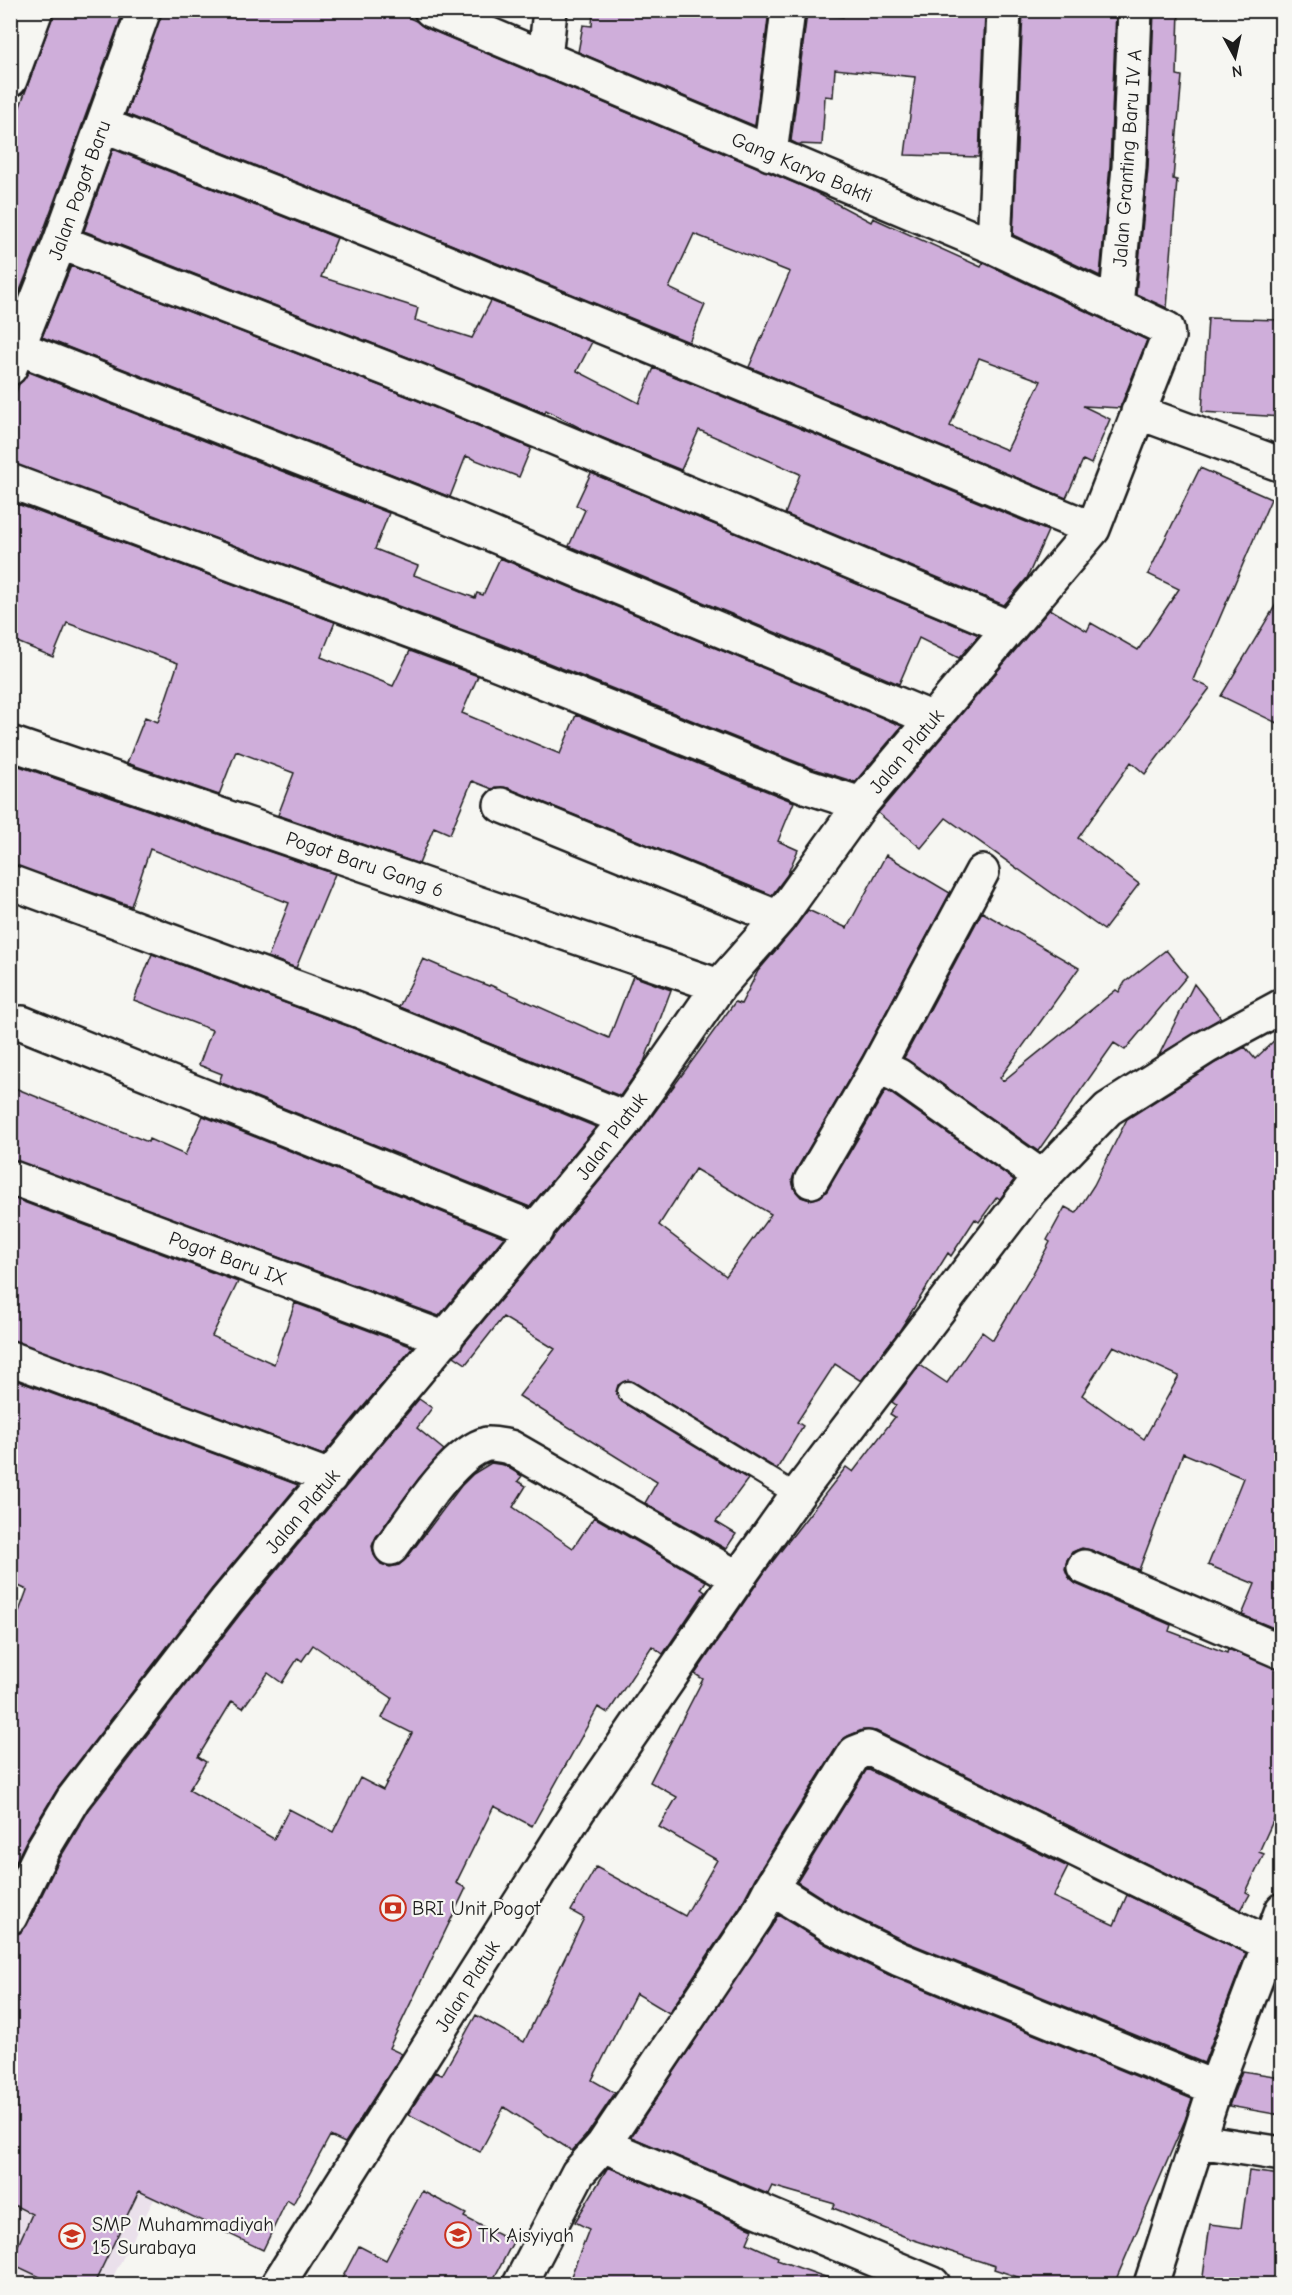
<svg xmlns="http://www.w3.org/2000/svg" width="1292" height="2295" font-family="'Comic Neue',sans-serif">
	<rect width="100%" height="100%" fill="#f6f6f2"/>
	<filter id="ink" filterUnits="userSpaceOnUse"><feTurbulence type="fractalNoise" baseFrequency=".0167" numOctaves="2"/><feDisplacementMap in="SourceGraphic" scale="12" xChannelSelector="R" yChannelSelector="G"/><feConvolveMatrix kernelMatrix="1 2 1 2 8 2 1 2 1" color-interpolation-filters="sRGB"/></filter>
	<g filter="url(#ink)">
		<path fill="#eae0eb" d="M 11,2120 L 160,2188 L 109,2284 L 11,2284 Z"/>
		<path fill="#cfaeda" stroke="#1c1c1c" stroke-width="1.5" fill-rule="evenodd" d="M 55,10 L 124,10 L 42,235 L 10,316 L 10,134 Z
			M 162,10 L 393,10 L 416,21 L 424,27 L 811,190 L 871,222 L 873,218 L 981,267 L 983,263 L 986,264 L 1147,340 L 1120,408 L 1083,406 L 1110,419 L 1091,464 L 1083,460 L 1066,498 L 749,367 L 790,272 L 694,234 L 669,288 L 705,305 L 689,342 L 387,218 L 126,114 ZM 979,358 L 1041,381 L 1007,450 L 950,426 Z
			M 593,10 L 769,10 L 755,126 L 578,52 L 583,25 L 592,26 Z
			M 844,10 L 873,10 L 933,17 L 934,10 L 985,14 L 979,157 L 905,155 L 915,77 L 835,69 L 833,97 L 825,96 L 822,145 L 797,144 L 791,141 L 807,13 L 843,17 Z
			M 1023,10 L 1116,10 L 1110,166 L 1100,276 L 1013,235 Z
			M 1154,10 L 1179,10 L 1177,75 L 1182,76 L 1173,179 L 1177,180 L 1167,308 L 1136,294 L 1148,168 Z
			M 113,149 L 337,238 L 321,277 L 418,308 L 415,320 L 472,338 L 491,301 L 592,342 L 577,371 L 639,403 L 654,368 L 1048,531 L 1027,578 L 1004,605 L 785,514 L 800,474 L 699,430 L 681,470 L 586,431 L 546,410 L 545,413 L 428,365 L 84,231 Z
			M 71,266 L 414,399 L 531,448 L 519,477 L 466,456 L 450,497 L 42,337 Z
			M 1208,318 L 1281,320 L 1281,417 L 1202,412 Z
			M 29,372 L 389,513 L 375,549 L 418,566 L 414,575 L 475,598 L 477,593 L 483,595 L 500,558 L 902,726 L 855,782 L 814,769 L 501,644 L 10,463 L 10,408 L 19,384 Z
			M 1200,468 L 1271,499 L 1193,680 L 1210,688 L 1145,774 L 1131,762 L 1078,838 L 1139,884 L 1104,930 L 946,818 L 921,848 L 878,813 L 1050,609 L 1087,631 L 1091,623 L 1138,650 L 1179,589 L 1148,574 Z
			M 591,473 L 979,635 L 959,658 L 919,638 L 899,684 L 569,546 L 585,510 L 576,505 Z
			M 17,504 L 335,622 L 321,657 L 393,686 L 410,651 L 478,676 L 462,713 L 560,754 L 576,715 L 794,802 L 778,841 L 798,850 L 787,875 L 772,895 L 508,788 L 495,787 L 492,789 L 472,781 L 450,834 L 434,827 L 419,864 L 278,815 L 294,773 L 236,751 L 219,795 L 127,763 L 145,717 L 158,722 L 178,663 L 67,623 L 53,657 L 10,639 L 10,524 Z
			M 1281,596 L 1281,725 L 1221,696 Z
			M 10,763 L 335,874 L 296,968 L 268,957 L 289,903 L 150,849 L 131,906 L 10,864 Z
			M 886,855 L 950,893 L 862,1057 L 795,1172 L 792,1180 L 795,1190 L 801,1197 L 810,1200 L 820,1197 L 827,1191 L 886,1090 L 1014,1180 L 1000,1199 L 997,1197 L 979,1222 L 975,1219 L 951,1256 L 948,1253 L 900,1330 L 861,1381 L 835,1364 L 797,1422 L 803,1426 L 777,1469 L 634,1382 L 628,1380 L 618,1385 L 616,1392 L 622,1402 L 748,1479 L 716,1522 L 736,1534 L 726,1549 L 645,1503 L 657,1482 L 519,1396 L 555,1349 L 503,1317 L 466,1364 L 454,1356 L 641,1131 L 735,1002 L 741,1004 L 758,971 L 793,930 L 808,910 L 847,928 ZM 695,1169 L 771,1214 L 726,1276 L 659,1225 Z
			M 982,912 L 1079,968 L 1000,1078 L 1003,1081 L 1116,990 L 1119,992 L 1125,982 L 1166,950 L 1187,976 L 1125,1050 L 1114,1043 L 1038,1151 L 904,1058 Z
			M 152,954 L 353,1028 L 596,1127 L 530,1207 L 219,1082 L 222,1074 L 199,1065 L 212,1030 L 134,1000 Z
			M 423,959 L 451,971 L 489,986 L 490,985 L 609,1038 L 633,976 L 671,990 L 644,1062 L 620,1096 L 399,1007 Z
			M 1194,984 L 1221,1018 L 1159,1055 Z
			M 1281,1034 L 1281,1631 L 1242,1615 L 1255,1584 L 1208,1565 L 1243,1478 L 1183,1453 L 1139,1570 L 1091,1550 L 1082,1548 L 1072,1552 L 1067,1560 L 1065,1569 L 1069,1578 L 1076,1584 L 1171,1625 L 1169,1631 L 1227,1653 L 1228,1649 L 1281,1670 L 1281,1803 L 1259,1852 L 1264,1854 L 1246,1892 L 1250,1894 L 1241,1910 L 876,1731 L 862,1730 L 848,1736 L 839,1743 L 755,1878 L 740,1907 L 669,2013 L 636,1993 L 592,2080 L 615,2093 L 588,2133 L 572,2151 L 504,2107 L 480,2152 L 408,2114 L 435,2072 L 442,2075 L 476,2015 L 524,2042 L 584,1918 L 571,1911 L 596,1867 L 685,1916 L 717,1860 L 659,1827 L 677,1797 L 650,1782 L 703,1679 L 695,1674 L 766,1570 L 846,1467 L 853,1472 L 895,1417 L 890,1414 L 896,1405 L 892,1402 L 920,1365 L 947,1383 L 982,1332 L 993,1340 L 1031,1277 L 1050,1242 L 1047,1240 L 1065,1207 L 1076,1213 L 1094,1185 L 1127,1119 L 1215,1063 L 1245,1047 L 1255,1059 ZM 1113,1346 L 1179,1376 L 1144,1439 L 1082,1395 Z
			M 10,1086 L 148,1142 L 149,1139 L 185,1155 L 203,1116 L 504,1237 L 439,1316 L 10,1159 Z
			M 10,1197 L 238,1282 L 212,1336 L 274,1364 L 295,1303 L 413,1347 L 323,1455 L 10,1340 Z
			M 10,1378 L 298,1485 L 211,1590 L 58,1788 L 27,1839 L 10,1873 L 10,1636 L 27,1590 L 10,1582 Z
			M 419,1399 L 432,1408 L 417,1428 L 444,1450 L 419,1478 L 376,1537 L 372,1546 L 374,1555 L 381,1564 L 390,1567 L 399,1565 L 406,1559 L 461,1486 L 473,1474 L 491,1463 L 504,1465 L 522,1476 L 518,1481 L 526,1486 L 513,1507 L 573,1548 L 594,1517 L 706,1581 L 701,1589 L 705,1592 L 663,1654 L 652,1646 L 608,1713 L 598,1707 L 532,1826 L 494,1806 L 456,1883 L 466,1888 L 389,2048 L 402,2054 L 345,2143 L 330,2136 L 293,2204 L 287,2200 L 263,2250 L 139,2191 L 94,2284 L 55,2284 L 10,2263 L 32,2214 L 10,2203 L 10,1936 L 20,1933 L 27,1925 L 60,1858 L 89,1810 L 241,1613 ZM 313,1645 L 392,1698 L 382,1718 L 412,1733 L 383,1790 L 360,1778 L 333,1832 L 289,1809 L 274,1839 L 189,1790 L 206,1762 L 198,1757 L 232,1701 L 243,1708 L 268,1673 L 282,1683 L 298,1658 L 302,1661 Z
			M 867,1769 L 1068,1867 L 1053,1897 L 1114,1925 L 1127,1895 L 1246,1953 L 1204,2063 L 907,1942 L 844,1912 L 797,1882 Z
			M 778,1915 L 827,1945 L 891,1976 L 1192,2099 L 1185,2120 L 1114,2284 L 1038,2284 L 994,2269 L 995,2266 L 911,2239 L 833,2208 L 835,2204 L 772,2186 L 768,2194 L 631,2137 Z
			M 1242,2071 L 1281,2077 L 1281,2115 L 1229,2106 Z
			M 608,2167 L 753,2229 L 747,2243 L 778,2257 L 777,2260 L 834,2280 L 833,2284 L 568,2284 L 589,2229 L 575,2222 Z
			M 1249,2171 L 1281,2175 L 1281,2284 L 1202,2284 L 1210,2224 L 1241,2228 Z
			M 422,2191 L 466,2214 L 464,2217 L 513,2242 L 491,2284 L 339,2284 L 359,2246 L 386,2260 Z"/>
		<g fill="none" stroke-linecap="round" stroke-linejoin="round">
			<g stroke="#1c1c1c" stroke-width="24">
				<path id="service" d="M 628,1392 L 797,1495"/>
			</g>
			<g stroke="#1c1c1c" stroke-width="38">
				<path id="minor" d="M 545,59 L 550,10
					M 10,80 L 36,10
					M 103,125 L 380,235 L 1093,529
					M 770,154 L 788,10
					M 60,242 L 421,382 L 1010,628
					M 994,247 L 1004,10
					M 1116,306 L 1129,167 L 1135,10
					M 19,348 L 448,516 L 933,719
					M 10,368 L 60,242 L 144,10
					M 1138,412 L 1282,465
					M 10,481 L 494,662 L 808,787 L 861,804
					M 10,743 L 719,986
					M 501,805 L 779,918
					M 982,872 L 878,1066 L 899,1076 L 1042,1177
					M 10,882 L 360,1011 L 627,1119
					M 22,1023 L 537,1230
					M 10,1177 L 446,1339
					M 811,1181 L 878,1066
					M 10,1358 L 330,1477
					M 391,1548 C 412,1520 452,1453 487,1444 C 493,1443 503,1446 510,1447 L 738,1578
					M 1084,1567 L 1282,1652
					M 771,1888 L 835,1928 L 899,1959 L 1215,2088
					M 10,1917 L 43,1849 L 73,1799 L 226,1601 L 627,1119 L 719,986 L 779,918 L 861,804 L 1093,529 L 1168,337 L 1167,329 L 994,247 L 431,10
					M 1199,2141 L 1282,2154
					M 603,2145 L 933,2284
					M 278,2284 L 578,1811 L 738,1578 L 797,1495 L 1030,1190 L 1108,1109 L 1206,1047 L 1282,1006
					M 520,2284 L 578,2173 L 603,2145 L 756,1917 L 771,1888 L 855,1753 L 868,1748 L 1267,1943
					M 1151,2284 L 1215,2088 L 1282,1910"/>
			</g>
			<use href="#service" stroke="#f6f6f2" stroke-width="20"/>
			<use href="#minor" stroke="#f6f6f2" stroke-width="33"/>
		</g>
	</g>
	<defs>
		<g id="bank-ring" transform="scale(1.35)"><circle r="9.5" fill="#f6f6f2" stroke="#c8321e" stroke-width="1.5"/><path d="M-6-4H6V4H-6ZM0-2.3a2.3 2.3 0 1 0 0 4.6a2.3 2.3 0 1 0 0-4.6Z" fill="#c8321e"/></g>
		<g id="school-ring" transform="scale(1.35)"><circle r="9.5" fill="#f6f6f2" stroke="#c8321e" stroke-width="1.5"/><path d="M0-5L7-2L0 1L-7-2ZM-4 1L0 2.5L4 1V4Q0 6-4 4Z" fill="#c8321e"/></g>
	</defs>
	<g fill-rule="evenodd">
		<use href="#bank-ring" x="393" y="1908"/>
		<use href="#school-ring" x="458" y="2235"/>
		<use href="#school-ring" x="72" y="2236"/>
	</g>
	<g text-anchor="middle" stroke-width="4.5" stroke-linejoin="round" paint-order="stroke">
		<g font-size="20" fill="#1c1c1c" stroke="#f6f6f2">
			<text transform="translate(1127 158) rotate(-86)" y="7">Jalan Granting Baru IV A</text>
			<text transform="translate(802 167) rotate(23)" y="7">Gang Karya Bakti</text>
			<text transform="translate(79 190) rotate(-70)" y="7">Jalan Pogot Baru</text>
			<text transform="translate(906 751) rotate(-50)" y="7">Jalan Platuk</text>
			<text transform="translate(365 864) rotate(19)" y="7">Pogot Baru Gang 6</text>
			<text transform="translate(611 1136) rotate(-53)" y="7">Jalan Platuk</text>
			<text transform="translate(228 1258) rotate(20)" y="7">Pogot Baru IX</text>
			<text transform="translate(302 1511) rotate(-50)" y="7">Jalan Platuk</text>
			<text transform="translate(467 1986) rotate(-58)" y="7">Jalan Platuk</text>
		</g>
		<g font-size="20" fill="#1c1c1c" stroke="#f6f6f2" text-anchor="start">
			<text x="412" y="1915">BRI Unit Pogot</text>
			<text x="92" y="2231">SMP Muhammadiyah<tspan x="92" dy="23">15 Surabaya</tspan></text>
			<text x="478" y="2242">TK Aisyiyah</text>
		</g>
	</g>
	<rect width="1292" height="2295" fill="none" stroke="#f6f6f2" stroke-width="36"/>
	<rect x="18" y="18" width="1256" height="2259" fill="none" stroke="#1c1c1c" stroke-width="2" filter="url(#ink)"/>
	<g transform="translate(1235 57) rotate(172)" stroke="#f6f6f2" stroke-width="4.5" paint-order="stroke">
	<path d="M0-4.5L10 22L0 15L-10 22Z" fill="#1c1c1c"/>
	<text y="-9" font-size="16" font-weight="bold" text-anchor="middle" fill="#1c1c1c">N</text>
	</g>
</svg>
